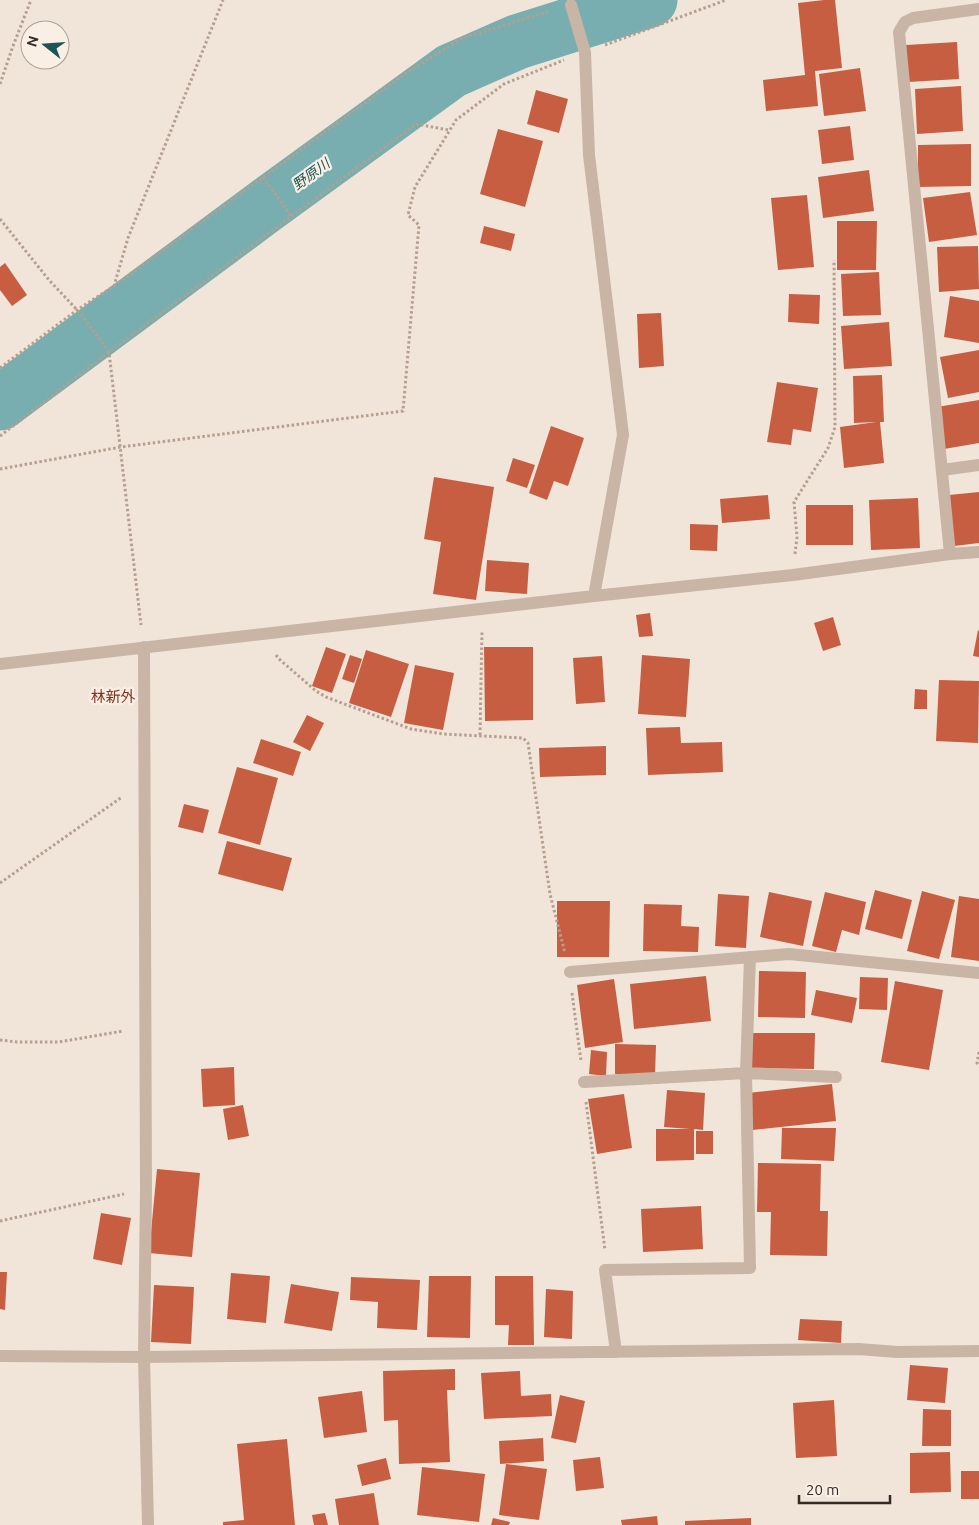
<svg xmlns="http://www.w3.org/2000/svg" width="979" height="1525" font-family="Ubuntu,'Noto Sans JP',sans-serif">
	<rect width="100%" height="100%" fill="#f1e5d9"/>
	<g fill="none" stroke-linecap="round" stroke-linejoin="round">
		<path stroke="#78aeaf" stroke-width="55" d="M 0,403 L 264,207 L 451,71 L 517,42 L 650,0"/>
	</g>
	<path fill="#c75e41" d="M 824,0 L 835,0 L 842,68 L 815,71 L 818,106 L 766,111 L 763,80 L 805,75 L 798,3 Z
		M 957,42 L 959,79 L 908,82 L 906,45 Z
		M 860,68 L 866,111 L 824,116 L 819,74 Z
		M 961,86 L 963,131 L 917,134 L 915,89 Z
		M 536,90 L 568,99 L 559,133 L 527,124 Z
		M 850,126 L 854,160 L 822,164 L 818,130 Z
		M 498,129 L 543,141 L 525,207 L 480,194 Z
		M 971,144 L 971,186 L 918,187 L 918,145 Z
		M 869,170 L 874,211 L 823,218 L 818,177 Z
		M 970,192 L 977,235 L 929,242 L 923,198 Z
		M 807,195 L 814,267 L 778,270 L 771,198 Z
		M 837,221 L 877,221 L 876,270 L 837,270 Z
		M 484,226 L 515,234 L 511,251 L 480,243 Z
		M 978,246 L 979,289 L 939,292 L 937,247 Z
		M 5,263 L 27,295 L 12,306 L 0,290 L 0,267 Z
		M 879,272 L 881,315 L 843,316 L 841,274 Z
		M 789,294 L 820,295 L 819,324 L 788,322 Z
		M 950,296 L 979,301 L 979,343 L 944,337 Z
		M 661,313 L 664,366 L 639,368 L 637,314 Z
		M 889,322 L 892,366 L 844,369 L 841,326 Z
		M 979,350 L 979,392 L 948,398 L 940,357 Z
		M 882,375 L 884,422 L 880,422 L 884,463 L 844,468 L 840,427 L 876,422 L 854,423 L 853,376 Z
		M 777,382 L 818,388 L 811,432 L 793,429 L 791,445 L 767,442 Z
		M 979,400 L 979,443 L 944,449 L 937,407 Z
		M 551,426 L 584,438 L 568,486 L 554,481 L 547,500 L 529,493 Z
		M 513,458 L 535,465 L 527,488 L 506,481 Z
		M 434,477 L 494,487 L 476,600 L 433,594 L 441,542 L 424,539 Z
		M 979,492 L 979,543 L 954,546 L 949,495 Z
		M 768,495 L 770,519 L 722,523 L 720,499 Z
		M 918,498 L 920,548 L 871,550 L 869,500 Z
		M 806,505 L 853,505 L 853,545 L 806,545 Z
		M 690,524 L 718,525 L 717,551 L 690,550 Z
		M 487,560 L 529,563 L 527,594 L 485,591 Z
		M 650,613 L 653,636 L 639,637 L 636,615 Z
		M 833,617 L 841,645 L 823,651 L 814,623 Z
		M 978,630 L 979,631 L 979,657 L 973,656 Z
		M 326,647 L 346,654 L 332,693 L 312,686 Z
		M 484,647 L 533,647 L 533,720 L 485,721 Z
		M 366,650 L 409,664 L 391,717 L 349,703 Z
		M 350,655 L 362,659 L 354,683 L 342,679 Z
		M 642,655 L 690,659 L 686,717 L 638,714 Z
		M 602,656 L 605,702 L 576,704 L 573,658 Z
		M 415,665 L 454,673 L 443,730 L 404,723 Z
		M 939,680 L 979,681 L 978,743 L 936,741 Z
		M 915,689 L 927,690 L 927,709 L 914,709 Z
		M 307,715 L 324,723 L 310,751 L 293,742 Z
		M 680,727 L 681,743 L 722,742 L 723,772 L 648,775 L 646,728 Z
		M 261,739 L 301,752 L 293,776 L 253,763 Z
		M 606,746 L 606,775 L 540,777 L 539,748 Z
		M 237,767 L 278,778 L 260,845 L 218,833 Z
		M 184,804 L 209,810 L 203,833 L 178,827 Z
		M 227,841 L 292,858 L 283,891 L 218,874 Z
		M 875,890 L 912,900 L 902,939 L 865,929 Z
		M 922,891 L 955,900 L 939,959 L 907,951 Z
		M 769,892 L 812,901 L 803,946 L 760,937 Z
		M 825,892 L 866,902 L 859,935 L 842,930 L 836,952 L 812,946 Z
		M 718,894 L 749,896 L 746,948 L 715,946 Z
		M 959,896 L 979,899 L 979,961 L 951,957 Z
		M 557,901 L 610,901 L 609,957 L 557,957 Z
		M 644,904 L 682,905 L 681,926 L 699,927 L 698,952 L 643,951 Z
		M 759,971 L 806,972 L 805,1018 L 758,1017 Z
		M 706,976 L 711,1021 L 634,1029 L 630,984 Z
		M 860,977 L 888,978 L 887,1010 L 859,1009 Z
		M 614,979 L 623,1042 L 585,1048 L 577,985 Z
		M 895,981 L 943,990 L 929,1070 L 881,1062 Z
		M 816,990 L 857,998 L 852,1023 L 811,1015 Z
		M 749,1033 L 815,1033 L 814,1069 L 748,1068 Z
		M 615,1044 L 656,1045 L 655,1075 L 615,1074 Z
		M 591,1050 L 607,1052 L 606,1076 L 589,1074 Z
		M 234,1067 L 235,1105 L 203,1107 L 201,1069 Z
		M 832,1084 L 836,1121 L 752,1130 L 747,1093 Z
		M 667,1090 L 705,1093 L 703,1130 L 694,1129 L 694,1160 L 656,1161 L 656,1129 L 690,1129 L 664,1127 Z
		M 624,1094 L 632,1148 L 597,1154 L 588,1099 Z
		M 243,1105 L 249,1136 L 228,1140 L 223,1109 Z
		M 782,1128 L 836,1128 L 834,1161 L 781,1159 Z
		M 696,1131 L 713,1131 L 713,1154 L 696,1154 Z
		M 758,1163 L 821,1164 L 820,1211 L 828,1211 L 827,1256 L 770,1255 L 771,1212 L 757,1212 Z
		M 157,1169 L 200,1173 L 192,1257 L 149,1253 Z
		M 701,1206 L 703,1249 L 643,1252 L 641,1209 Z
		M 101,1213 L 131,1218 L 122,1265 L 93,1259 Z
		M 0,1272 L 7,1272 L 5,1310 L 0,1309 Z
		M 231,1273 L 270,1276 L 266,1323 L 227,1319 Z
		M 429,1276 L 471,1276 L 470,1338 L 427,1337 Z
		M 495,1276 L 533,1276 L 534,1345 L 508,1345 L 509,1325 L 495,1325 Z
		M 351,1277 L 420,1280 L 417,1330 L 377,1328 L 378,1302 L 350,1300 Z
		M 291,1284 L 339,1292 L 332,1331 L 284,1323 Z
		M 154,1285 L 194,1287 L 191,1344 L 151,1342 Z
		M 546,1289 L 573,1291 L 572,1339 L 544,1337 Z
		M 800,1319 L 842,1321 L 841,1343 L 798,1340 Z
		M 910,1365 L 948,1368 L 945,1403 L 907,1400 Z
		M 455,1369 L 455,1390 L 447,1390 L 450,1462 L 399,1464 L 398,1420 L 384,1421 L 383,1371 Z
		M 520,1371 L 521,1396 L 551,1394 L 552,1416 L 484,1419 L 481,1373 Z
		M 362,1391 L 367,1432 L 324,1438 L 318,1397 Z
		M 560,1395 L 585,1401 L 576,1443 L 551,1438 Z
		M 834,1400 L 837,1456 L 796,1458 L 793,1403 Z
		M 923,1409 L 951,1410 L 951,1446 L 922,1446 Z
		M 543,1438 L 544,1461 L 500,1464 L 499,1441 Z
		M 287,1439 L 295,1525 L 223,1525 L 223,1522 L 244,1520 L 237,1444 Z
		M 950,1452 L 951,1492 L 910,1493 L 910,1453 Z
		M 600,1457 L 604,1488 L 576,1491 L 573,1460 Z
		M 386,1458 L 391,1479 L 362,1486 L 357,1465 Z
		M 506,1464 L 547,1469 L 539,1520 L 499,1515 Z
		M 422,1467 L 485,1474 L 479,1522 L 417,1515 Z
		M 961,1471 L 979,1471 L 979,1499 L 961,1499 Z
		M 374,1493 L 379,1525 L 339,1525 L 335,1499 Z
		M 325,1513 L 328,1525 L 314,1525 L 312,1515 Z
		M 657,1516 L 658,1525 L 622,1525 L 621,1520 Z
		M 493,1518 L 510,1522 L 509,1525 L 491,1525 Z
		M 751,1518 L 751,1525 L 685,1525 L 685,1521 Z"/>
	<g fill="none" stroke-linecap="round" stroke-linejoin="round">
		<path stroke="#b59f8f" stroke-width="3" stroke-dasharray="2.5 2.5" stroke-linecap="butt" d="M 605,45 L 726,0
			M 0,84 L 13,46 L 31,0
			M 263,177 L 291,216
			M 0,219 L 49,280 L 80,313 L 109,352 L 141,625
			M 114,286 L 409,71 L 463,38 L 550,11
			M 0,368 L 77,310 L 114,286 L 128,238 L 223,0
			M 0,436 L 109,352 L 416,124 L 449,130
			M 0,469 L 121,447 L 403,411 L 419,225 L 408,215 L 415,187 L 456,120 L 504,84 L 564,60
			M 795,554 L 797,537 L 794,502 L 828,448 L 835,427 L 834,260
			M 276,655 L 279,659 L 316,691 L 326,697 L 411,729 L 444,734 L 523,738 L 528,743 L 550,894 L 565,953
			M 480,735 L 482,631
			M 0,883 L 122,797
			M 572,993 L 581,1061
			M 0,1040 L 17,1042 L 59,1042 L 123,1031
			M 979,1052 L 977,1063 L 979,1066
			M 586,1102 L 605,1250
			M 0,1221 L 124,1194"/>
		<path stroke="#c9b5a5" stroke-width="12" d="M 571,5 L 585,52 L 589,155 L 623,435 L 594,596
			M 942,470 L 979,465
			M 950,554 L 899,32 L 905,22 L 913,18 L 979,9
			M 144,647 L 146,1189 L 144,1357 L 148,1525
			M 0,664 L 594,596 L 793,575 L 950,554 L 979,552
			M 570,972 L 789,954 L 979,973
			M 584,1082 L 746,1073 L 836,1077
			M 616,1352 L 605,1270 L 750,1268 L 746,1073 L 750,957
			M 0,1356 L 144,1357 L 859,1349 L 897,1352 L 979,1351"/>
	</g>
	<g text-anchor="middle" stroke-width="4.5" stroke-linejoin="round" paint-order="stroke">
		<g font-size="14" font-style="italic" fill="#1c5557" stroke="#f9efe5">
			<text transform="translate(311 174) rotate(-36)" y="5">野原川</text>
		</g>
		<g font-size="15" fill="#85341f" stroke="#f9efe5">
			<text x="113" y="702">林新外</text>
		</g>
	</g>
	<g transform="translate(45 45) rotate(287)"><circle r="24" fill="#f9efe5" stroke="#aba199"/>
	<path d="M0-4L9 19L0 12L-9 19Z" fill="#1c5557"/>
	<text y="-8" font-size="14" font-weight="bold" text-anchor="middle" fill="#352b26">N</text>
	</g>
	<path d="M799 1495v8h91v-8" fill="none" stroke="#352b26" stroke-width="2.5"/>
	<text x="806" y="1495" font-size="15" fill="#352b26" stroke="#f9efe5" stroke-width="4" paint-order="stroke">20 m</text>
</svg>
